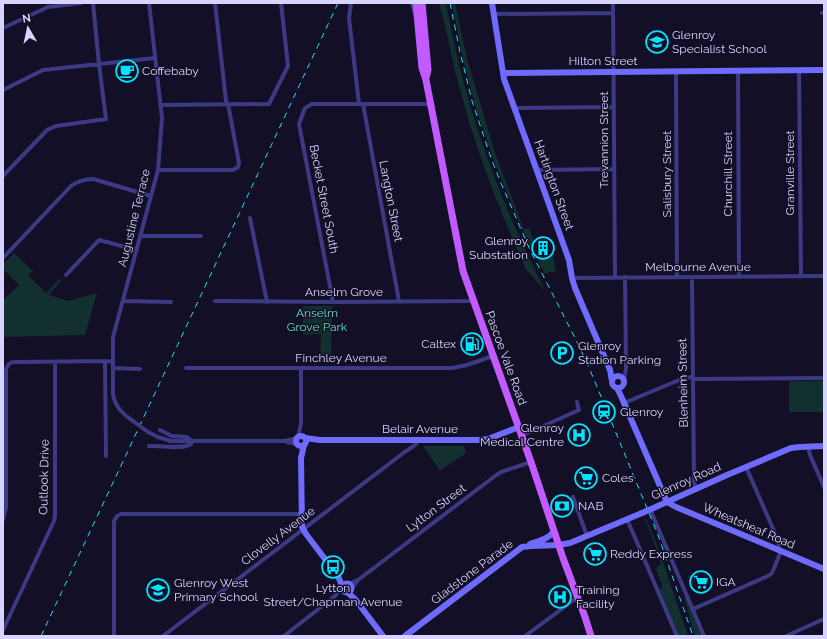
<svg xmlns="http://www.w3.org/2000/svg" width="827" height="639" font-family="Raleway,sans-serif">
	<rect width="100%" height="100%" fill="#130f26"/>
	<path fill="#12302f" d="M 439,3 L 446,3 C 464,104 498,199 545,290 L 544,290 L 525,268 L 496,199 L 483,164 L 469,122 L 456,75 L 446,30 Z
		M 452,3 L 455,3 L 467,59 L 494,150 L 524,230 L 529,228 L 541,258 L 552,253 L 556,271 L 553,272 L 549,272 L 545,274 L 525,236 L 494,161 L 477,112 L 469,82 L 463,59 Z
		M 14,253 L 33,271 L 28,275 L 46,293 L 59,279 L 61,281 L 49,295 L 68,301 L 97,293 L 85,335 L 3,337 L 3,300 L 19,285 L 3,269 L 3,264 Z
		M 303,306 L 332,306 L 331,362 L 320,362 L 321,334 L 303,335 Z
		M 789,381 L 824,381 L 824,412 L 789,412 Z
		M 423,446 L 464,446 L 466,453 L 440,471 Z
		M 646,518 L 657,545 L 688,636 L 679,636 L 659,589 L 663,587 L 656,570 L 658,568 L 657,566 L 661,565 L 659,556 L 645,519 Z
		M 684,598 L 686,598 L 702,636 L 695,636 C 690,624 689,610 684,598 Z"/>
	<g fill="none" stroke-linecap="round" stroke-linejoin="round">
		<path stroke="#3d3a85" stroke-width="4" d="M 351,3 L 349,18 L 359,104
			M 412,3 L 415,14
			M 613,3 L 615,277
			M 822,13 L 824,13
			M 494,14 L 613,13
			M 3,28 L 48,7 L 81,3
			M 799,70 L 801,276
			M 676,71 L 677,277
			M 738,71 L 739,276
			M 3,90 L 43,70 L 155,58
			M 363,104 L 399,301
			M 160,105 L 269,104 L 288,66 L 281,3
			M 515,108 L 614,107
			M 158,170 L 233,170 L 238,167 L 239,163 L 229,109 L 226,101 L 215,3
			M 537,170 L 614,169
			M 3,176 L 47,130 L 56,126 L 106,119 L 99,64 L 93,3
			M 250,218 L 267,302
			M 141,236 L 201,236
			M 3,258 L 71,186 C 78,181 84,179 93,179 L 151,196
			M 66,275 L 99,240 L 137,250
			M 692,277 L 694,481 L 696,489
			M 572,278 L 824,276
			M 123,301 L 171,302
			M 215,301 L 333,302 L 469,301 L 473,300
			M 333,302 L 299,124 L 305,108 L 312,104 L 430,104
			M 105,361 L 106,456
			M 113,368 L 140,369
			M 186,368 L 452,368 L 467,365 L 493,356
			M 693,379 L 824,378
			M 624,380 L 626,368 L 625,277
			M 624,403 L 684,378 L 693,377
			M 133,421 C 123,414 115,407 113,394 L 113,337 L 158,170 L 162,118 L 149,3
			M 148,432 L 158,437 L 171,441 L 284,441 L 293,439 L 298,437
			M 521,436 L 579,410 L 577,402
			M 298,437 L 301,424 L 301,368
			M 287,442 L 296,444
			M 149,446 C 161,445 182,450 191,444 L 192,441 L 187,437 L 172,436 L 160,430
			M 808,446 L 810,455 L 824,487
			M 746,467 L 778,540 L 779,546 L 778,550
			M 573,497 L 587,536
			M 650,509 L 704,636
			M 3,519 L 6,508 L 6,372 C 6,366 9,362 15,362 L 113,361
			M 627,519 L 677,636
			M 348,584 L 358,580 L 495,476 L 501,472 L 531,462
			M 351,589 L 358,580
			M 693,609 L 768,576 L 772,573 L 781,551
			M 3,630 L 54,521 L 55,516 L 55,362
			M 114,636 L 114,521 L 117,516 L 121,514 L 302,514
			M 163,636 L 406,451 C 411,448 416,446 418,440
			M 284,636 L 335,596 L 342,587
			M 525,636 L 578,597
			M 786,636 L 824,619"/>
		<path stroke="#6f6bff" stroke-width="6" d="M 492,3 L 504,79 L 569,260 L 572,278 L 575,288 L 610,370 L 612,381
			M 503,73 L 824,70
			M612 382a6 6 0 1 1 12 0a6 6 0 1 1-12 0Z
			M 617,388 L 621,396 L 667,502
			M296 441a5 5 0 1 1 10 0a5 5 0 1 1-10 0Z
			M 305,438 L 320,440 L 479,440 L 488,439 L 519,427
			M 304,445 L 301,458 L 302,527 L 306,534 L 338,576 L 342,586
			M 667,502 L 676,507 L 824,569
			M 649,510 L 727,475 L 791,448 L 800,447 L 824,446
			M 530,544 C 539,541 549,539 554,531
			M342.5 588a4.5 4.5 0 1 1 9 0a4.5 4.5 0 1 1-9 0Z
			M 347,592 L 355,599 L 383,636
			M 405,636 L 522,547 L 531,546 L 559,545 L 570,543 L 642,513"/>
		<path stroke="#c25bff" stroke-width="7" d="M 416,3 L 422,68 L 426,80 L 463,271 L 531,462 L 563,558 L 585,617 L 591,636
			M 422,3 L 428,70 L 426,78"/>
		<path stroke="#00e5ff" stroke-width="1" stroke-dasharray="6 5" stroke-linecap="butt" d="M 450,3 L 460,52 L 472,101 L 491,158 L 500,181 L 530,250 L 574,336 L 588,365 L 658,535 L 693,636
			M 41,636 L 338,3"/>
		<path stroke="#3d3a85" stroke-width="4" d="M 133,421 L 148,432"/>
		<path stroke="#6f6bff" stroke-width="6" d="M 642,513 L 649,510"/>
	</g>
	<defs>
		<g id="school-ring" transform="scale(1.15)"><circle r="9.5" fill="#130f26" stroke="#00e5ff" stroke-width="1.5"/><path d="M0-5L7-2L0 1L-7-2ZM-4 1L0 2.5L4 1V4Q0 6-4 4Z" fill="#00e5ff"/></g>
		<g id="cafe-ring" transform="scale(1.15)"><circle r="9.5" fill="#130f26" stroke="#00e5ff" stroke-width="1.5"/><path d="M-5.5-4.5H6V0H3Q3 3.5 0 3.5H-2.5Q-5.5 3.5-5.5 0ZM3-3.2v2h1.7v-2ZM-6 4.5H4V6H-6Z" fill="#00e5ff"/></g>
		<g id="building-ring" transform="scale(1.15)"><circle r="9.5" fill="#130f26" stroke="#00e5ff" stroke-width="1.5"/><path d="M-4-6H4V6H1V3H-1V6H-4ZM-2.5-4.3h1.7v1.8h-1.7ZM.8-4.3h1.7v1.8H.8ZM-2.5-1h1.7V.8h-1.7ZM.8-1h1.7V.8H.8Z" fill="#00e5ff"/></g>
		<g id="fuel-ring" transform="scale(1.15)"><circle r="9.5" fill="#130f26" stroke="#00e5ff" stroke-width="1.5"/><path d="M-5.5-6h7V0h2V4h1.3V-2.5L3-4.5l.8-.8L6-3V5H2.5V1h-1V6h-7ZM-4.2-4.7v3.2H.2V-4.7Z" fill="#00e5ff"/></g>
		<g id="parking-ring" transform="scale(1.15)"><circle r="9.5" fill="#130f26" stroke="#00e5ff" stroke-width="1.5"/><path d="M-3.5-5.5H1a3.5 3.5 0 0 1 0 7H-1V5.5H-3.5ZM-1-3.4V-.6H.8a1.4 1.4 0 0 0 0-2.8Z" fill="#00e5ff"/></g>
		<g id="station-ring" transform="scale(1.15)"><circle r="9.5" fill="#130f26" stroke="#00e5ff" stroke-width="1.5"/><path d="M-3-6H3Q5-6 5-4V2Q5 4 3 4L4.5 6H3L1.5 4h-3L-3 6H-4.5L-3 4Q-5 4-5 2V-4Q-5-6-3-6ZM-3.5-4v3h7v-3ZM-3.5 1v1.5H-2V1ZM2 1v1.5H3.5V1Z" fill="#00e5ff"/></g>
		<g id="hospital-ring" transform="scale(1.15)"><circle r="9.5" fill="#130f26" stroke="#00e5ff" stroke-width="1.5"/><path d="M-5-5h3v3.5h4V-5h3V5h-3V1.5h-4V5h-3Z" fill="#00e5ff"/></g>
		<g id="supermarket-ring" transform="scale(1.15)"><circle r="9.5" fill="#130f26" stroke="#00e5ff" stroke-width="1.5"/><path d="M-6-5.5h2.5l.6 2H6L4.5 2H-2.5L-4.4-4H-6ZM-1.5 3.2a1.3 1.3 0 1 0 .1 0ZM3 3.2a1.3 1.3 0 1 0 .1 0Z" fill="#00e5ff"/></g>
		<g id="bank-ring" transform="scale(1.15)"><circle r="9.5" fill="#130f26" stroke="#00e5ff" stroke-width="1.5"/><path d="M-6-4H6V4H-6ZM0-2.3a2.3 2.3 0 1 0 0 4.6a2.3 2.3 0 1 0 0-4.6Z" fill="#00e5ff"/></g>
		<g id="bus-ring" transform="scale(1.15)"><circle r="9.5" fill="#130f26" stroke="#00e5ff" stroke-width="1.5"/><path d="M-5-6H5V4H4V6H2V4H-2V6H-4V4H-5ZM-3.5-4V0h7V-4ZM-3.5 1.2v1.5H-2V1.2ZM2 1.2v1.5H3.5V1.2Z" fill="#00e5ff"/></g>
	</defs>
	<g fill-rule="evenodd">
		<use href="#school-ring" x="657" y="42"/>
		<use href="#cafe-ring" x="127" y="71"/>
		<use href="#building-ring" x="543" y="248"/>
		<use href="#fuel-ring" x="472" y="344"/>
		<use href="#parking-ring" x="562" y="353"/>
		<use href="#station-ring" x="604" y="412"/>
		<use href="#hospital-ring" x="579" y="435"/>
		<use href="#supermarket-ring" x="586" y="478"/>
		<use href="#bank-ring" x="562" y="506"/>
		<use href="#supermarket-ring" x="595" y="554"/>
		<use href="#bus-ring" x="333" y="567"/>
		<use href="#supermarket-ring" x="701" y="582"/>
		<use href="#school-ring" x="158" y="590"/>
		<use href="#hospital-ring" x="560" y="597"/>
	</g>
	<g text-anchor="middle" stroke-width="3" stroke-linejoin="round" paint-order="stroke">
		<g font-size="12" fill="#d9d4ff" stroke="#130f26" text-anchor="start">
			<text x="672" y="39">Glenroy<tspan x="672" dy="14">Specialist School</tspan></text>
			<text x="142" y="75">Coffebaby</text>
			<text x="528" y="245" text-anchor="end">Glenroy<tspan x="528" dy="14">Substation</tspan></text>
			<text x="456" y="348" text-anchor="end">Caltex</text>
			<text x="578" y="350">Glenroy<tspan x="578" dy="14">Station Parking</tspan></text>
			<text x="620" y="416">Glenroy</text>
			<text x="564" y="432" text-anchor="end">Glenroy<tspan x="564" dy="14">Medical Centre</tspan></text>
			<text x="602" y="482">Coles</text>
			<text x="578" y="510">NAB</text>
			<text x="610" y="558">Reddy Express</text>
			<text x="716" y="586">IGA</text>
			<text x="174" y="587">Glenroy West<tspan x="174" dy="14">Primary School</tspan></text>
			<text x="333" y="592" text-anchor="middle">Lytton<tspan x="333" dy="14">Street/Chapman Avenue</tspan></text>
			<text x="576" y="594">Training<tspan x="576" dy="14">Facility</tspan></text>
		</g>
		<g font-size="12" fill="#d9d4ff" stroke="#130f26">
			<text x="603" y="65">Hilton Street</text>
			<text transform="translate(604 140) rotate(-90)" y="4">Trevannion Street</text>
			<text transform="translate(790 173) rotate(-90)" y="4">Granville Street</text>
			<text transform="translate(667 174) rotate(-90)" y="4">Salisbury Street</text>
			<text transform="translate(728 174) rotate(-90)" y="4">Churchill Street</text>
			<text transform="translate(554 185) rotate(70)" y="4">Hartington Street</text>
			<text transform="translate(324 199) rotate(79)" y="4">Becket Street South</text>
			<text transform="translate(391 201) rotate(79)" y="4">Langton Street</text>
			<text transform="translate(134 218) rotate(-76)" y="4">Augustine Terrace</text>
			<text x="698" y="271">Melbourne Avenue</text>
			<text x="344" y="296">Anselm Grove</text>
			<text x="341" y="362">Finchley Avenue</text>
			<text transform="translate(506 358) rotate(70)" y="4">Pascoe Vale Road</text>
			<text transform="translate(683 383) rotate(-91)" y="4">Blenheim Street</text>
			<text x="420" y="433">Belair Avenue</text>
			<text transform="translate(44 477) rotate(-89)" y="4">Outlook Drive</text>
			<text transform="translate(686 481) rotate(-24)" y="4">Glenroy Road</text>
			<text transform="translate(436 508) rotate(-37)" y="4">Lytton Street</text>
			<text transform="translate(749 526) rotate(23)" y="4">Wheatsheaf Road</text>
			<text transform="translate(278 536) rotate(-37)" y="4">Clovelly Avenue</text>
			<text transform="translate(472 572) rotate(-37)" y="4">Gladstone Parade</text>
		</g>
		<g font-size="12" fill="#5fe0c0" stroke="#130f26">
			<text x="317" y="317">Anselm<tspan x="317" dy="14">Grove Park</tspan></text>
		</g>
	</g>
	<rect width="827" height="639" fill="none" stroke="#d9d4ff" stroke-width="8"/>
	<g transform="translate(28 28) rotate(351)" stroke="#130f26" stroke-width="3" paint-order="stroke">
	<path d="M0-3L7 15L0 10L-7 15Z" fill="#d9d4ff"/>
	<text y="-6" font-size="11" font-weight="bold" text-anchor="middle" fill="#d9d4ff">N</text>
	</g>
</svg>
